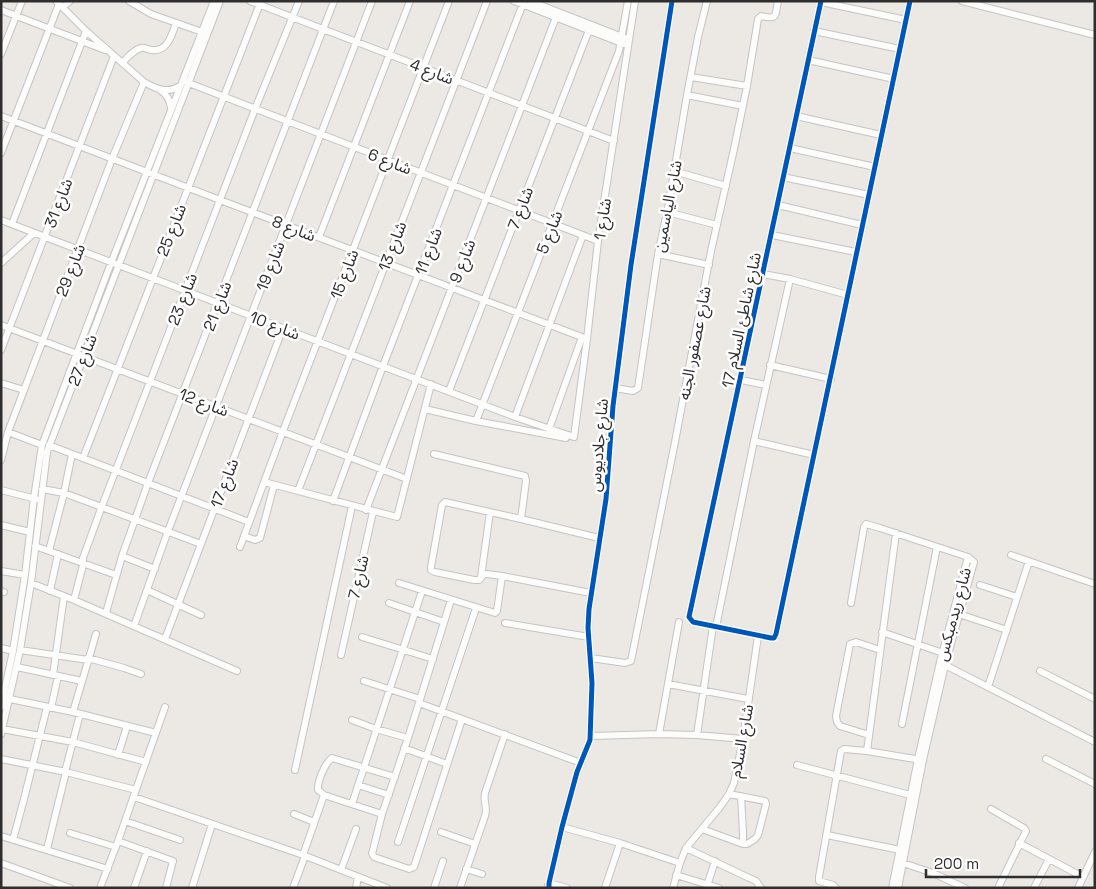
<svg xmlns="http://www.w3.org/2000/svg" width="1096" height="889" font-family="'Space Grotesk','Noto Sans Arabic',sans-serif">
	<rect width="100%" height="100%" fill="#ece8e4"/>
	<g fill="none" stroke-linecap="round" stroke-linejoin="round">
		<g stroke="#c5c4c5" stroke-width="8">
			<path id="minor" d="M 56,1 L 86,31 L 144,82 C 156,89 167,94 180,86
				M 129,1 L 151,14 L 202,32
				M 250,1 L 614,141
				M 514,1 L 624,44
				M 530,1 L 625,38
				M 821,1 L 689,617 L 693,622 L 771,638 L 774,638 L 776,634 L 910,1
				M 962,1 L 1095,35
				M 821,2 L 906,20
				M 63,7 L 70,1
				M 1,10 L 105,50
				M 814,31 L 900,49
				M 1,54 L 22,1
				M 808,60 L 894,79
				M 122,63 C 127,58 133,50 141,48 C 145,47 148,50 152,50 C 168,52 172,34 176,23
				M 691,77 L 747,86
				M 186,82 L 598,241
				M 160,90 C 167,94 170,100 171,108
				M 687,95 L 743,106
				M 1,116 L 220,200 L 587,339
				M 796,116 L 881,135
				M 790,148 L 875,167
				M 1,153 L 59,4
				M 674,171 L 726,186
				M 783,177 L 869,195
				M 778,205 L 862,225
				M 667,212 L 717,225
				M 1,220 L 515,417 L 574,437
				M 12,224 L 86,31
				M 772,235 L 856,252
				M 319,237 L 410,1
				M 658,254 L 709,265
				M 1,263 L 34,233
				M 763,274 L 790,279 L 848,295
				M 1,325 L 407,479
				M 1,350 L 114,56
				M 770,365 L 831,379
				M 741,380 L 766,385
				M 1,383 L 24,390
				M 615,388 L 633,391 L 638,388 L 658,254 L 668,208 L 687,95 L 698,37 L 707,1
				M 449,391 L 591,25
				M 425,409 L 476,421 L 566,438
				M 515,417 L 583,235
				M 476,421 L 619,51 L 628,1
				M 549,429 L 582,337
				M 8,432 L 42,445
				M 574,437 L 587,339 L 598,241 L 635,1
				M 754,441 L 814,455
				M 49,445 L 249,522
				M 434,454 L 525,476 L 526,481 L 521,519
				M 83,458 L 261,1
				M 1,460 L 8,432 L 112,159 L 144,82
				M 264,482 L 397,517 L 431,384
				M 42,489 L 64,493 L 201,544
				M 1,490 L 36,499
				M 298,491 L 487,1
				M 333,501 L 383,366 L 524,1
				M 366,510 L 558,12
				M 1,525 L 30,532
				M 244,536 L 255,540 L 260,538 L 274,485
				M 35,546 L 116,575
				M 240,547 L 283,431 L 449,1
				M 49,551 L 64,493 L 72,454
				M 1011,555 L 1095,584
				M 122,556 L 155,569
				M 1,571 L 25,575
				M 481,577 L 490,512
				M 31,583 L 74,600 L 237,671
				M 399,583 L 495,613 L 497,611 L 502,576
				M 980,585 L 1017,597
				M 147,590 L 201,615
				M 1,591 L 4,592
				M 50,591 L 58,554
				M 591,593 L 502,576 L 487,574 L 484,574 L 479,580 L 474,580 L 435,572 L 431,570 L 431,567 L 442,505 L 445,502 L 521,519 L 599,538
				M 74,600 L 83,565 L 83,558 L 102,506 L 255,109 L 299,1
				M 451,600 L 408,738 L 382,814 L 373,850 L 372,853 L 374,857 L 409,869 L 414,867 L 462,719
				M 389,603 L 444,622
				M 851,603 L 864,527 L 866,524 L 880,528 L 968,557 L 974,562 L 945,665 L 923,760 L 898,888
				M 106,613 L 122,556 L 148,483 L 334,1
				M 959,614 L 1007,630
				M 505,623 L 589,637
				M 134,626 L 168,531 L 372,1
				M 716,627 L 754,441 L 790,279
				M 882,632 L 943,653
				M 362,637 L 433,659
				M 165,639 L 283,328
				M 1,648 L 13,651
				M 20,650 L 88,660
				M 341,655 L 373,512
				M 88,658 L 124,668 L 141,674
				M 591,658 L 625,663 L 631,661 L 675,442 L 711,251 L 734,149 L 747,86 L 758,19 L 761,16 C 778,20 775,16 778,1
				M 945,665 L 1095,742
				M 17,667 L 82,681
				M 1040,671 L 1095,699
				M 53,675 L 64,596
				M 364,681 L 420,699
				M 668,684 L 748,699
				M 988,687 L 1029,561
				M 10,699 L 73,712 L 156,733
				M 419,703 L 581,763
				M 1,707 L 13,651 L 25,575 L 34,498 L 42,445 L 111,263 L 214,1
				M 51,708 L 58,676
				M 73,712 L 96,634
				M 352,720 L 376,729 L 408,738
				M 902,724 L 937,547
				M 2,729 L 73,742 L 146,762
				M 1,734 L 20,650 L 31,583 L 47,452 L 220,1
				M 659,734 L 679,622
				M 697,735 L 713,626
				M 869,735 L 840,726 L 837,722 L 836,716 L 850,644 L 856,642 L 880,650
				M 591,736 L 659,734 L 697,735 L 743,739
				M 404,748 L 447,764
				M 867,751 L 896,533
				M 118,755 L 127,726
				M 1,759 L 66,772 L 136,790
				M 1046,759 L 1095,784
				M 797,765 L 910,795
				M 295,770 L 352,506
				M 65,772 L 80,714
				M 358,785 L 389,795
				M 741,796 L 743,832 L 743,844
				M 134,797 L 303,855 L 387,888
				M 352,804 L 422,591
				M 991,809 L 1024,828 L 1026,831 L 998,888
				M 294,814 L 314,822
				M 382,814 L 324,795 L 318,790 C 317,782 325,763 332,758 L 395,777
				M 125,821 L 180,840
				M 562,827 L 620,843 L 680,863
				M 702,829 L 743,844 L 747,844 L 755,839 L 758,835 L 766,804 L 765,801 L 729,794
				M 441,832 L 475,844
				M 70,833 L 116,847
				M 827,835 L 900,850
				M 1,836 L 108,869
				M 13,840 L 24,799 L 47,707
				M 118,841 L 173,861 L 166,888
				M 398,842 L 476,608
				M 1019,843 L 1083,877
				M 686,848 L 745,876 L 756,881 L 761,888
				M 47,849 L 66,772
				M 303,855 L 324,795
				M 1,863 L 70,888
				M 903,863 L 933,873 L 965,888
				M 466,869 L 482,874
				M 341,870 L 356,829
				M 676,875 L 719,888
				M 548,885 L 549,883 L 567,888
				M 707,886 L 715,861
				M 100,888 L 118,841 L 165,707
				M 134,888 L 147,851
				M 192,888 L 212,824
				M 293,888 L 305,856
				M 356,888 L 358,877
				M 434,888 L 443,861
				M 460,888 L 485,816 C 488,807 483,802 485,793 L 505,734
				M 549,888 L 549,883 L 562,827 L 577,772 L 590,740 L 592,683 L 588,628 L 589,609 L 606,499 L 613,406 L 631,265 L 672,1
				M 605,888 L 620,843
				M 673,888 L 680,863 L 686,848 L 720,807 L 729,794 L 734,783 L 743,739 L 758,636
				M 836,888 L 833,885 L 819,881 L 819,877 L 841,751 L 844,749 L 867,751 L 921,760
				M 892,888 L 918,759 L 940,662 L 968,557
				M 1034,888 L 1049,859
				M 1078,888 L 1095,852"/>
		</g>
		<use href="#minor" stroke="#fcfcfb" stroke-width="6"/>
		<g stroke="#fff" stroke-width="8">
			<path id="cycleway" d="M 821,1 L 689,617 L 693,622 L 771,638 L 774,638 L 776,634 L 910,1
				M 549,888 L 549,883 L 562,827 L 577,772 L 590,740 L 592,683 L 588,628 L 589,609 L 606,499 L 613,406 L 631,265 L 672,1"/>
		</g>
		<use href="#cycleway" stroke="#0057b8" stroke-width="5"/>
	</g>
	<g text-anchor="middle" stroke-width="5" stroke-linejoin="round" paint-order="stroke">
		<g font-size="16" fill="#2e2e2e" stroke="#fff">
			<text transform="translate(432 71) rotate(21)" y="6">شارع 4</text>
			<text transform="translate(390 161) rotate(21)" y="6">شارع 6</text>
			<text transform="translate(58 203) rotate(-69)" y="6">شارع 31</text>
			<text transform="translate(667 206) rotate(-79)" y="6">شارع الياسمين</text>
			<text transform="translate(520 208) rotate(-69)" y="6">شارع 7</text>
			<text transform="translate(602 219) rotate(-81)" y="6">شارع 1</text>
			<text transform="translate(294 228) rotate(21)" y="6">شارع 8</text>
			<text transform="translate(171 230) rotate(-69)" y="6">شارع 25</text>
			<text transform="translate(549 232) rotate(-69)" y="6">شارع 5</text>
			<text transform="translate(392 246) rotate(-69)" y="6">شارع 13</text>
			<text transform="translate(428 251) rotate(-69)" y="6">شارع 11</text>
			<text transform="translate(462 261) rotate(-69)" y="6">شارع 9</text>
			<text transform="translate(270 266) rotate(-69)" y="6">شارع 19</text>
			<text transform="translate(70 270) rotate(-69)" y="6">شارع 29</text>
			<text transform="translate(344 274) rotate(-69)" y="6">شارع 15</text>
			<text transform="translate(182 299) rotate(-69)" y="6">شارع 23</text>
			<text transform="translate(217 306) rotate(-69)" y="6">شارع 21</text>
			<text transform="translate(741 320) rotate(-78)" y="6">شارع شاطئ السلام 17</text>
			<text transform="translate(275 325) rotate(21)" y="6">شارع 10</text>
			<text transform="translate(694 343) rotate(-79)" y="6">شارع عصفور الجنه</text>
			<text transform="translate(82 360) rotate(-69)" y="6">شارع 27</text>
			<text transform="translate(204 402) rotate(21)" y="6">شارع 12</text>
			<text transform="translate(598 445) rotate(-85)" y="6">شارع جلاديوس</text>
			<text transform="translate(224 483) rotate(-69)" y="6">شارع 17</text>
			<text transform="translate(358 577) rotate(-77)" y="6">شارع 7</text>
			<text transform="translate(953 614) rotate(-75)" y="6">شارع ريدمبكس</text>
			<text transform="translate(741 741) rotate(-80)" y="6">شارع السلام</text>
		</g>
	</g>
	<rect width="1096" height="889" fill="none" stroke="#2e2e2e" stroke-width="5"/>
	<path d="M926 869v8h154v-8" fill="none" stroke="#2e2e2e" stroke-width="2.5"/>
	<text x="934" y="869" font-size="15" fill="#2e2e2e" stroke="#ffffff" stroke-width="4" paint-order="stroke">200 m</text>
</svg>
